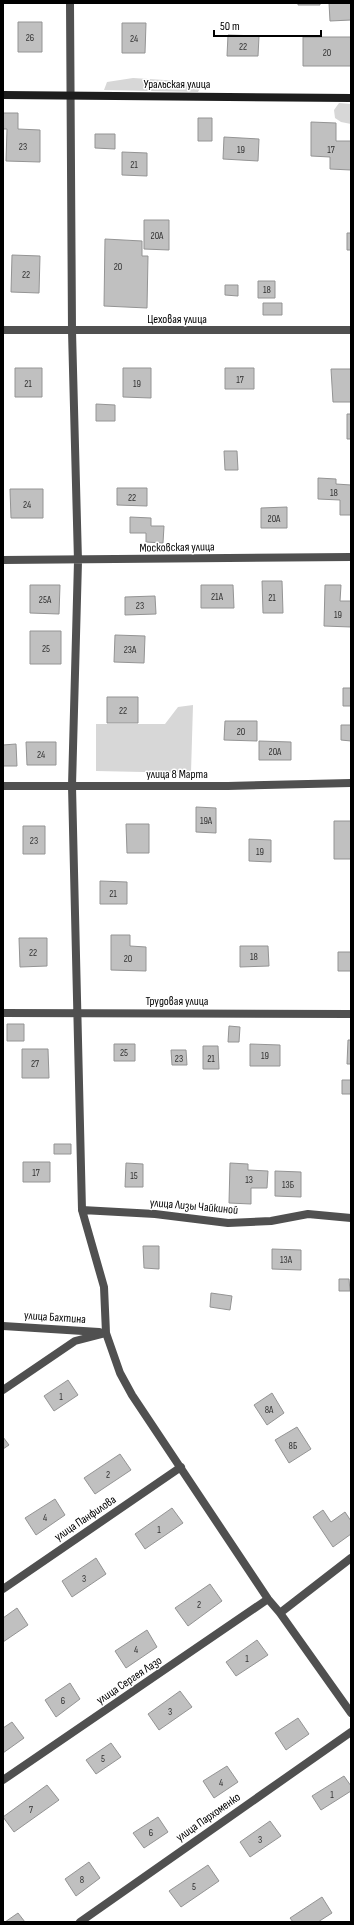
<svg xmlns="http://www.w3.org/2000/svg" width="354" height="1925" font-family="'Sofia Sans Condensed',sans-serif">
	<rect width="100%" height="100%" fill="#fff"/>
	<path fill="#d7d7d7" d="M 133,78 L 196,82 L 201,86 L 198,92 L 104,90 L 107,82 Z
		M 339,103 L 351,104 L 351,124 L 341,122 L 335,118 L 334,110 Z
		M 193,705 L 191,773 L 96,771 L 96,724 L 165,724 L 178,707 Z"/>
	<path fill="#c0c0c0" stroke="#949494" d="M 298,3 L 320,3 L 320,5 L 298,5 Z
		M 329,3 L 351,3 L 351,20 L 330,21 Z
		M 18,22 L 42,22 L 42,52 L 18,52 Z
		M 122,23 L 146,23 L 145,53 L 122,53 Z
		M 228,35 L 259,36 L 258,56 L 227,56 Z
		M 303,37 L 351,37 L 351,66 L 303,66 Z
		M 3,113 L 18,113 L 18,129 L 40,130 L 40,162 L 6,161 L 7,129 L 3,129 Z
		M 198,118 L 212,118 L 212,141 L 198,141 Z
		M 311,122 L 336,123 L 336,141 L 351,141 L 351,170 L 330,169 L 330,157 L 311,156 Z
		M 95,134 L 115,134 L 115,149 L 95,148 Z
		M 224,137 L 259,139 L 258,161 L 223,159 Z
		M 122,152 L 147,153 L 147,176 L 122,175 Z
		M 144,220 L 169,220 L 169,250 L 144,249 Z
		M 347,233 L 351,233 L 351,250 L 347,250 Z
		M 105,239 L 142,241 L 142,256 L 148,256 L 147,308 L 104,306 Z
		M 12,255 L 40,256 L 39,293 L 11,292 Z
		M 258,281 L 275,281 L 275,298 L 258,298 Z
		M 225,285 L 238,285 L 238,296 L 225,295 Z
		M 263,303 L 282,303 L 282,315 L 263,315 Z
		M 15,368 L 42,368 L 42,397 L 15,397 Z
		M 123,368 L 151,368 L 151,398 L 123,397 Z
		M 225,368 L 254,368 L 254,389 L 225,389 Z
		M 331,369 L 351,369 L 351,402 L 333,402 Z
		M 96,404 L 115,405 L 115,421 L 96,421 Z
		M 347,414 L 351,414 L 351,439 L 347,439 Z
		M 224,451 L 237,451 L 238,470 L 225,470 Z
		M 318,478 L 336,479 L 336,484 L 351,485 L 351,515 L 340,515 L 340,500 L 318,499 Z
		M 117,488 L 147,488 L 147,506 L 117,505 Z
		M 10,489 L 43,489 L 43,518 L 11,518 Z
		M 287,507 L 287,528 L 261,528 L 261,508 Z
		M 130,517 L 151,518 L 151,526 L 164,526 L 163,543 L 146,542 L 146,533 L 130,533 Z
		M 262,581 L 282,581 L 283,613 L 263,613 Z
		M 30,585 L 60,585 L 59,614 L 30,613 Z
		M 201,585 L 233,585 L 234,608 L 201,608 Z
		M 325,585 L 341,585 L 340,601 L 351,601 L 351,627 L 324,626 Z
		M 155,596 L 156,614 L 125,615 L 125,597 Z
		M 30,631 L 61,631 L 61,664 L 30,664 Z
		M 115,635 L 145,636 L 144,663 L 114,662 Z
		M 343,688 L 351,688 L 351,706 L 343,706 Z
		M 107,697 L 138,697 L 138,723 L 107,723 Z
		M 225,721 L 257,721 L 257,741 L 224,740 Z
		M 341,725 L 351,725 L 351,741 L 341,740 Z
		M 259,741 L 291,742 L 291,760 L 259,760 Z
		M 26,742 L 56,742 L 56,765 L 27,765 Z
		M 16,744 L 17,766 L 3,766 L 3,745 Z
		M 196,807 L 216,808 L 216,833 L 196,832 Z
		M 334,821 L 351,821 L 351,859 L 334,859 Z
		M 126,824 L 149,824 L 149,853 L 127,853 Z
		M 23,826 L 45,826 L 45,854 L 23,854 Z
		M 249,839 L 271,840 L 271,862 L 249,861 Z
		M 100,881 L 127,882 L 127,904 L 100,904 Z
		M 111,935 L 130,935 L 130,946 L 146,947 L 146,971 L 111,970 Z
		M 19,938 L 47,938 L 47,966 L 20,967 Z
		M 240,946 L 268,946 L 269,966 L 240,967 Z
		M 338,952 L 351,952 L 351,971 L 338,971 Z
		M 7,1024 L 24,1024 L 24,1041 L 7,1041 Z
		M 229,1026 L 240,1027 L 239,1042 L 228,1042 Z
		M 348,1040 L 351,1040 L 351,1064 L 347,1064 Z
		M 114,1044 L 135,1044 L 135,1061 L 114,1061 Z
		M 250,1044 L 280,1045 L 280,1066 L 250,1066 Z
		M 203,1046 L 218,1046 L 219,1069 L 203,1069 Z
		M 22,1049 L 48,1049 L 49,1078 L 22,1078 Z
		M 171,1050 L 186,1050 L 187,1065 L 172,1065 Z
		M 342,1080 L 351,1080 L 351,1094 L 342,1094 Z
		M 54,1144 L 71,1144 L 71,1154 L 54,1154 Z
		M 23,1162 L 50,1162 L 50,1182 L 23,1182 Z
		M 126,1163 L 143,1164 L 143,1187 L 125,1187 Z
		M 230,1163 L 248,1164 L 248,1170 L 268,1171 L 267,1188 L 251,1188 L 251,1204 L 229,1203 Z
		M 275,1171 L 301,1172 L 301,1197 L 275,1196 Z
		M 143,1246 L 159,1246 L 159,1269 L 144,1268 Z
		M 272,1249 L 301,1250 L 301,1270 L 272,1269 Z
		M 339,1279 L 349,1279 L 350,1291 L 339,1291 Z
		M 211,1293 L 232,1296 L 230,1310 L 210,1307 Z
		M 68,1380 L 78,1395 L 54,1411 L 44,1396 Z
		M 272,1393 L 284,1413 L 267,1425 L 254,1405 Z
		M 297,1427 L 311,1449 L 289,1463 L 275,1440 Z
		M 3,1437 L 9,1445 L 3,1449 Z
		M 120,1454 L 131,1470 L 95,1494 L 84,1478 Z
		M 55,1499 L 65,1515 L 36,1535 L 25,1518 Z
		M 172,1508 L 183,1523 L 145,1549 L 135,1534 Z
		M 323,1510 L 331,1522 L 345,1512 L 351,1521 L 351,1534 L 333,1547 L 313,1517 Z
		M 96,1558 L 106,1574 L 72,1597 L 62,1581 Z
		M 210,1584 L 222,1601 L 188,1626 L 175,1608 Z
		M 17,1608 L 28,1625 L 3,1642 L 3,1618 Z
		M 147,1630 L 157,1647 L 126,1668 L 115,1651 Z
		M 257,1640 L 268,1655 L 236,1676 L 226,1662 Z
		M 70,1683 L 80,1699 L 56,1717 L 45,1700 Z
		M 180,1691 L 192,1707 L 159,1730 L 148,1714 Z
		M 298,1718 L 309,1734 L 286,1750 L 275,1733 Z
		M 12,1722 L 24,1738 L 3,1753 L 3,1728 Z
		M 111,1743 L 121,1757 L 96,1774 L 86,1760 Z
		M 227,1766 L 238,1782 L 214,1798 L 203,1781 Z
		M 344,1776 L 351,1786 L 351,1791 L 321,1810 L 312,1796 Z
		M 47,1785 L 59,1800 L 14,1832 L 3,1817 Z
		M 158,1817 L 168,1832 L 144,1848 L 133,1833 Z
		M 270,1821 L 281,1836 L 250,1857 L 240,1842 Z
		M 89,1862 L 100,1878 L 76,1896 L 65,1879 Z
		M 208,1865 L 219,1881 L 181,1907 L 169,1891 Z
		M 322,1897 L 332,1913 L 318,1922 L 293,1922 L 290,1918 Z
		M 18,1913 L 25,1922 L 5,1922 Z"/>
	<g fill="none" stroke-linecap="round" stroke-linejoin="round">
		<path stroke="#505050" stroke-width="8" d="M 70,3 L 72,331 L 78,561 L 72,786 L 82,1210 L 104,1287 L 106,1333 L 120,1373 L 132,1395 L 268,1599 L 280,1613 L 351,1713
			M 3,330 L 351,330
			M 3,560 L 351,557
			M 3,786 L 228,786 L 351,783
			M 3,1013 L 351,1014
			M 82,1210 L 155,1214 L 228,1223 L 271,1221 L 308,1214 L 351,1218
			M 3,1326 L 99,1332
			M 3,1390 L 75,1341 L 106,1333
			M 3,1589 L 181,1467
			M 280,1613 L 351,1558
			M 3,1780 L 268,1599
			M 80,1922 L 351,1732"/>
		<path stroke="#1d1d1d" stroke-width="8" d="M 3,95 L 351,98"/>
	</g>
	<g text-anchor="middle" stroke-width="3" stroke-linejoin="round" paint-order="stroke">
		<g font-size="10" fill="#303030">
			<text x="30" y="41">26</text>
			<text x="134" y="42">24</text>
			<text x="243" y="50">22</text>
			<text x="327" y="56">20</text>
			<text x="23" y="150">23</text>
			<text x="241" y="153">19</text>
			<text x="331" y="153">17</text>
			<text x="134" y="168">21</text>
			<text x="157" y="239">20А</text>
			<text x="118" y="270">20</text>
			<text x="26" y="278">22</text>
			<text x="267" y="293">18</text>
			<text x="240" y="383">17</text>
			<text x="28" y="387">21</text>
			<text x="137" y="387">19</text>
			<text x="334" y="496">18</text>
			<text x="132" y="501">22</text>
			<text x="27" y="508">24</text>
			<text x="274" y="522">20А</text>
			<text x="217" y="600">21А</text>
			<text x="272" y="601">21</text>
			<text x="45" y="603">25А</text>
			<text x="140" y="609">23</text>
			<text x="338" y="618">19</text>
			<text x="46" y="652">25</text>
			<text x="130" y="653">23А</text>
			<text x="123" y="714">22</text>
			<text x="241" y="735">20</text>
			<text x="275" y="755">20А</text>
			<text x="41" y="758">24</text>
			<text x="206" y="824">19А</text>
			<text x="34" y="844">23</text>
			<text x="260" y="855">19</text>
			<text x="113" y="897">21</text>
			<text x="33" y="956">22</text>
			<text x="254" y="960">18</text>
			<text x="128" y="962">20</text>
			<text x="124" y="1056">25</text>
			<text x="265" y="1059">19</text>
			<text x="179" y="1062">23</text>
			<text x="211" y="1062">21</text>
			<text x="35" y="1067">27</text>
			<text x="36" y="1176">17</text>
			<text x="134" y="1179">15</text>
			<text x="249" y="1183">13</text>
			<text x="288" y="1188">13Б</text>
			<text x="286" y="1263">13А</text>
			<text x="61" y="1400">1</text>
			<text x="269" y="1413">8А</text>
			<text x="293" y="1449">8Б</text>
			<text x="108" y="1478">2</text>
			<text x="45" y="1521">4</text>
			<text x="159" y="1533">1</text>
			<text x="84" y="1582">3</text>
			<text x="199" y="1608">2</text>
			<text x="136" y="1653">4</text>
			<text x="247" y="1662">1</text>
			<text x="63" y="1704">6</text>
			<text x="170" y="1715">3</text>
			<text x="103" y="1762">5</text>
			<text x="221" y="1786">4</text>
			<text x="332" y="1798">1</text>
			<text x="31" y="1813">7</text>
			<text x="151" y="1836">6</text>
			<text x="260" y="1843">3</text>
			<text x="82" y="1883">8</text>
			<text x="194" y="1890">5</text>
		</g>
		<g font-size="12" fill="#000" stroke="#fff">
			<text x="177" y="88">Уральская улица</text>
			<text x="177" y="323">Цеховая улица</text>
			<text transform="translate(177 547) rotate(-1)" y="4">Московская улица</text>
			<text x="177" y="778">улица 8 Марта</text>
			<text x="177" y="1005">Трудовая улица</text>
			<text transform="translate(194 1206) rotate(5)" y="4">улица Лизы Чайкиной</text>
			<text transform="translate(55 1317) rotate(4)" y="4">улица Бахтина</text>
			<text transform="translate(85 1518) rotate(-34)" y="4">улица Панфилова</text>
			<text transform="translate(129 1680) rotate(-34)" y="4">улица Сергея Лазо</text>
			<text transform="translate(208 1817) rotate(-35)" y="4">улица Пархоменко</text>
		</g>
	</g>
	<rect width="354" height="1925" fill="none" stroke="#000000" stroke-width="8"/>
	<path d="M214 30v6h107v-6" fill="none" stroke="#000000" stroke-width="2"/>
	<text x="220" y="30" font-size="12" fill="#000000" stroke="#ffffff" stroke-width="3" paint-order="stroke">50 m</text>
</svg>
